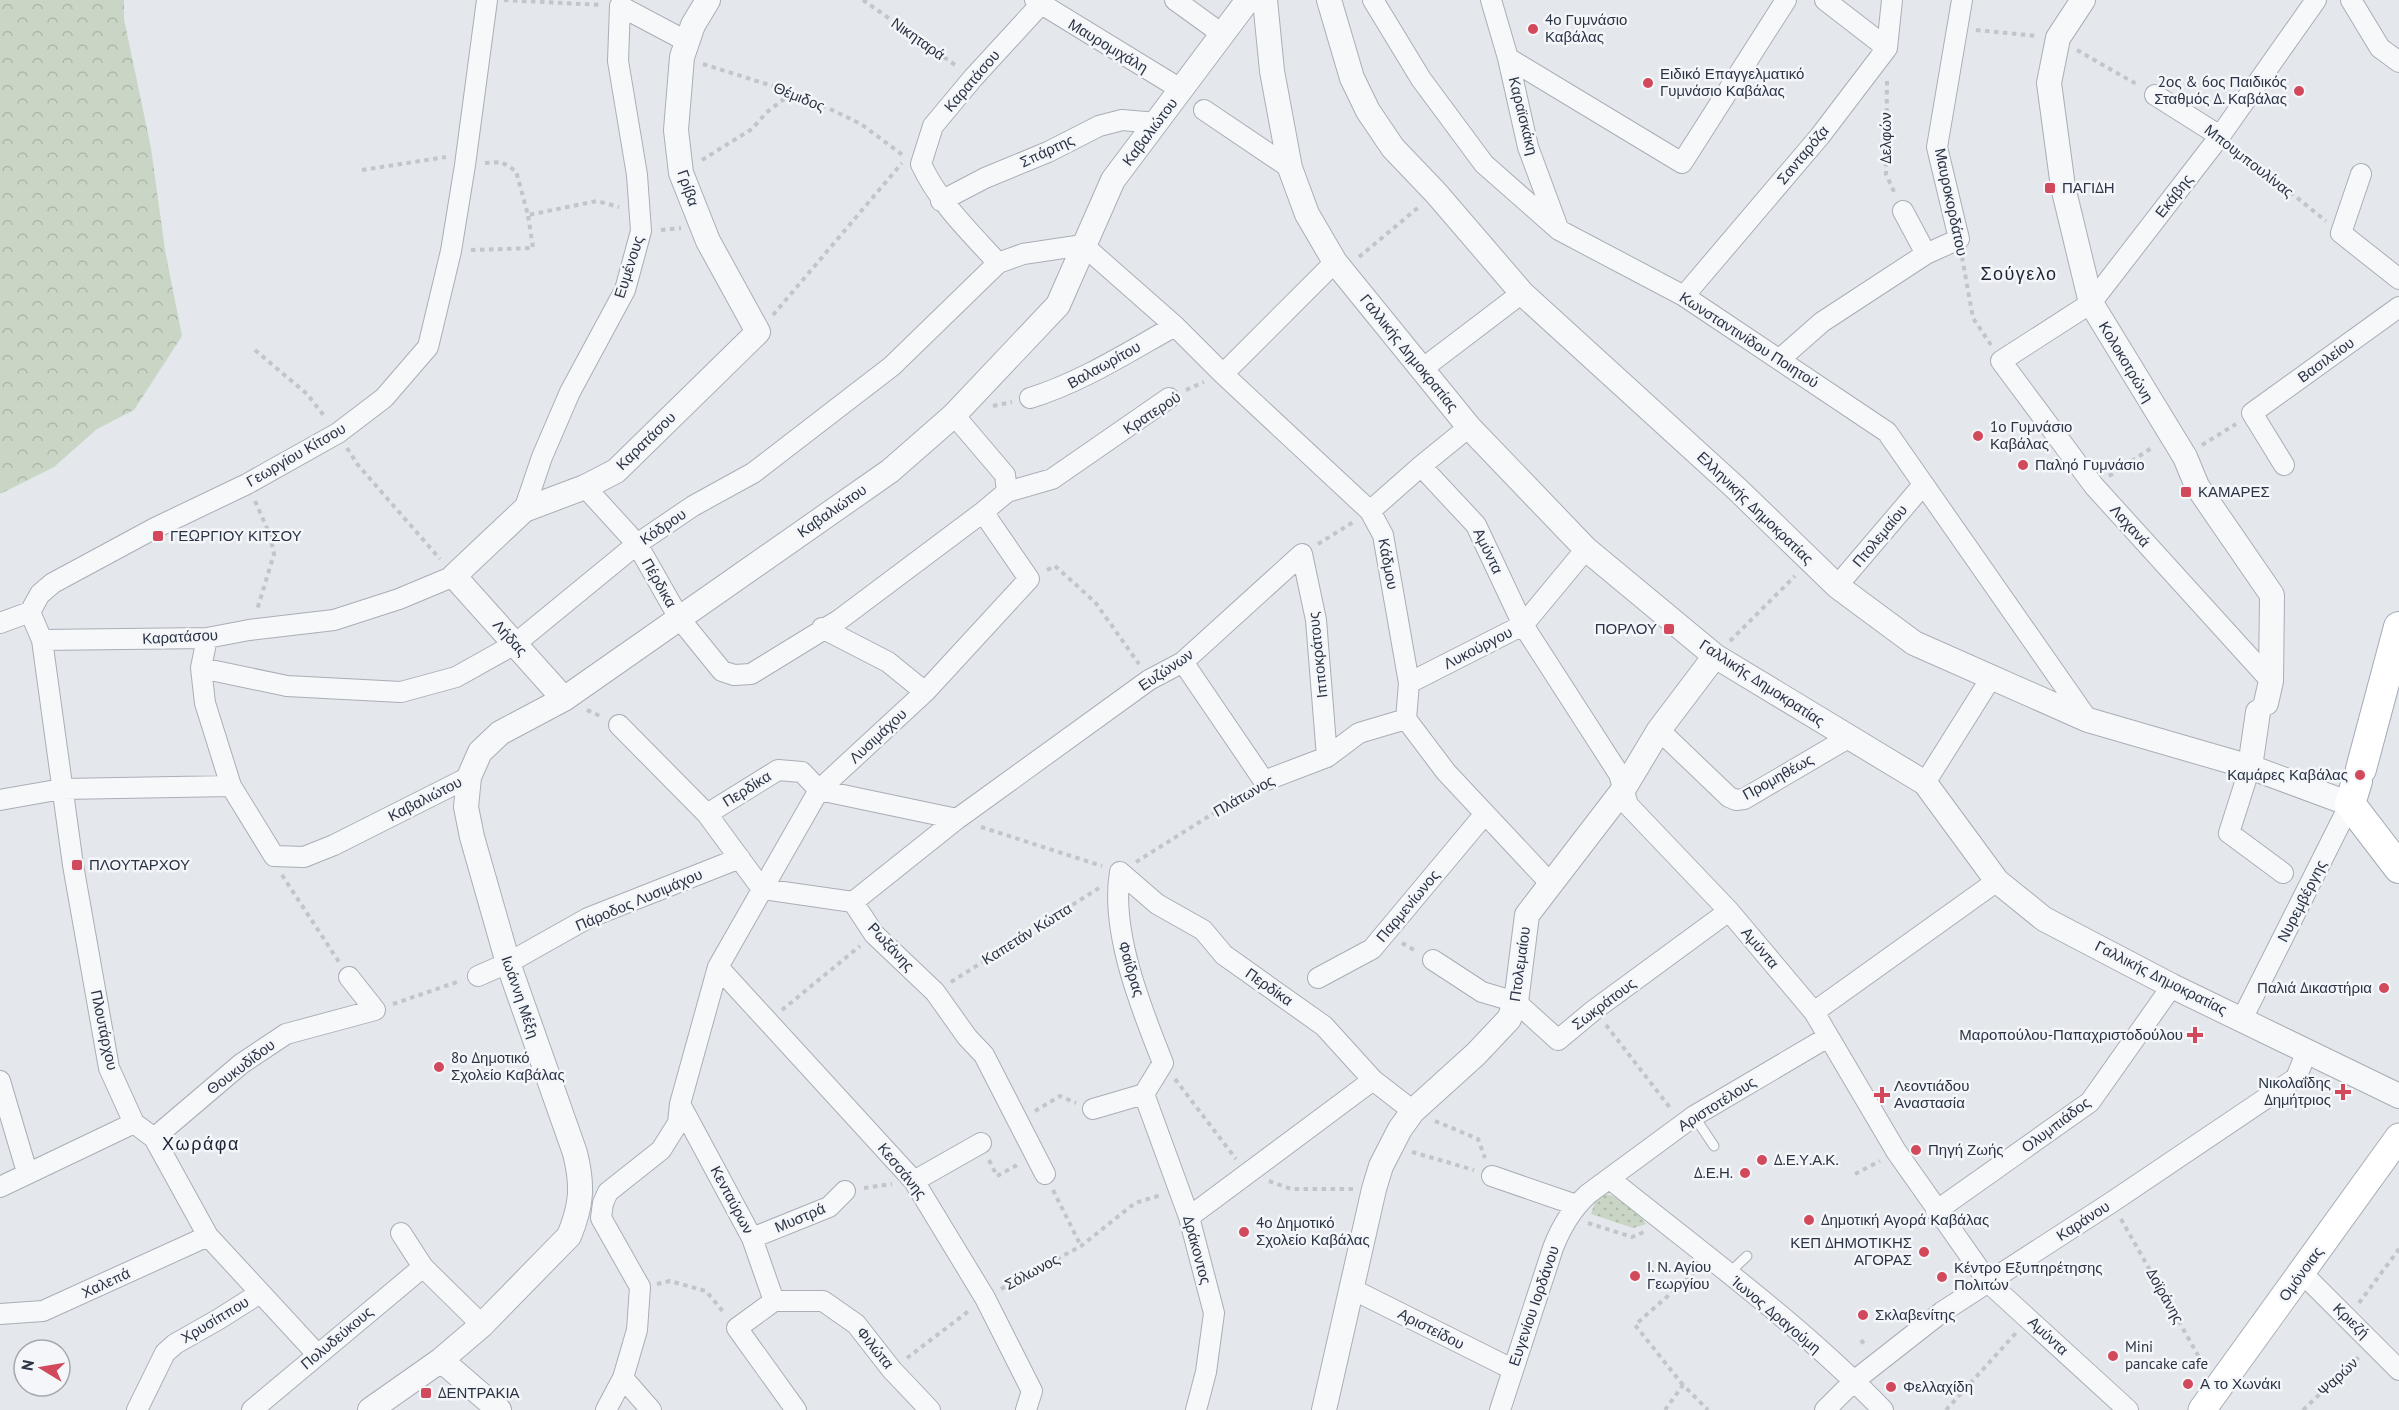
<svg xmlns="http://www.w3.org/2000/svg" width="2399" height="1410" font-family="'PT Sans',sans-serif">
	<defs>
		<pattern id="grass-dots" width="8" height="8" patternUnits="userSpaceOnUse" patternTransform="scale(1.5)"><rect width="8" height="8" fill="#c9d6c5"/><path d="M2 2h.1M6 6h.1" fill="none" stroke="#adb8ab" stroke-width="1.8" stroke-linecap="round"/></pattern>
		<pattern id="forest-crowns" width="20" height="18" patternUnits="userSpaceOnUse" patternTransform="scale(1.5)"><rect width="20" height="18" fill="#c9d6c5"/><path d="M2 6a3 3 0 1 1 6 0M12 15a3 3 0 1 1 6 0" fill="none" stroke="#adb8ab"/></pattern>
	</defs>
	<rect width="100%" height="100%" fill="#e4e7ec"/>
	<path fill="url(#grass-dots)" d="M 1605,1194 C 1620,1196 1639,1211 1646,1224 L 1633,1228 L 1591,1214 L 1596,1199 Z"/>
	<path fill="url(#forest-crowns)" d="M 0,0 L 124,0 L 124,19 L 151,148 L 165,250 L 182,336 L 134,410 L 97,429 L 54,467 L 0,494 Z"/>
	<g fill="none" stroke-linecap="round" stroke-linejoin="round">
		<g stroke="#a9aeb7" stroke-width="11">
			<path id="service" d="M 1694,1116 L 1714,1146
				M 1728,1274 L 1747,1256"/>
		</g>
		<g stroke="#a9aeb7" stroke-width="22">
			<path id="minor" d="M 1035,0 L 1182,90
				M 1175,0 L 1222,34
				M 1373,0 L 1421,79 L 1484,164 L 1559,230 L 1684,296 L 1887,432 L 2088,720
				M 1491,0 L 1508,58 L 1528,147 L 1558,228
				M 1825,0 L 1887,48
				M 2351,0 L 2380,48 L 2399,62
				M 1508,58 L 1682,163 L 1786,0
				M 2155,95 L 2220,136
				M 1204,110 L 1290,168
				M 2361,174 L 2341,233 L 2399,279
				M 941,201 L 985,178 L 1048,152 L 1099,126 L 1122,120 L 1157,123
				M 1903,211 L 1926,254
				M 998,263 C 970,232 939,203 921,164 L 933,126 L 973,78 L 1040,5
				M 1684,296 L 1820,136 L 1887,48 L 1892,0
				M 1780,359 L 1822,322 L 1926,254 L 1959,239 L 1937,147 L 1962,0
				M 1422,369 L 1522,293
				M 1223,374 L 1335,262
				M 1030,398 C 1082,382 1128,352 1175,326
				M 2284,465 L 2252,413 L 2399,307
				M 1421,466 L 1476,525 L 1523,625 L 1619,774 L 1628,805 L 1729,911 L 1814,1012 L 1896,1151 L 1989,1283 L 2128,1410
				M 585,487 L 637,544 L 679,618 L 722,671 L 734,675 L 751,674 L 839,620 L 983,512
				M 1007,492 L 1052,479 L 1169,398
				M 524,510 L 542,457 L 570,392 L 625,290 L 641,231 L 637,175 L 618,61 L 620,6 L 686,41
				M 1370,511 L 1421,466 L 1469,427
				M 1837,586 L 1923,485
				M 30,612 L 42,640 L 73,865 L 109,1068 L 134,1123 L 154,1138 L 208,1236 L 317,1354
				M 0,623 L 30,612 L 40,594 L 53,583 L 155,528 L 247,484 L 338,433 L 384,398 L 428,347 L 451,251 L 465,165 L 487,0
				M 822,628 L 888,662 L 925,692
				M 207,638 L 201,668 L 205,703 L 231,786 L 274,856 L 304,857 L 334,845 L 469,777
				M 42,640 L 207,638 L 249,630 L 334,620 L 399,599 L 454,576
				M 1183,662 L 1264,781 L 1327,757 L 1359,733 L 1406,719
				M 201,668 L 287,686 L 401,692 L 456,677 L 515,644 L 637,544 L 693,506 L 753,473 L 892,366 L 998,263 L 1023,254 L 1083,245 L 1175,326 L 1223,374 L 1370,511 L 1383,535 L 1409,683 L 1406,719 L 1446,772 L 1550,883
				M 2271,681 L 2094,486 L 2001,361 L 2091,303 L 2220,136 L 2316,0
				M 1409,683 L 1523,625 L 1586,549
				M 619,725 L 707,814 L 762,889 L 853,902 L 874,934 L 935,992 L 967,1037 L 984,1055 L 1045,1174
				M 1659,730 L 1729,797 L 1736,800 L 1744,799 L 1848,738
				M 2250,767 L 2229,833 L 2283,873
				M 1925,783 L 1991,678
				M 0,800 L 62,789 L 231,786
				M 707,814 L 778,770 L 802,772 L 819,790 L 957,819
				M 1120,872 C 1110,931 1141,1008 1163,1063 L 1144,1094 L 1189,1217 L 1214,1313 L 1206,1372 L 1196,1410
				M 1120,872 L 1157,904 L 1203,930 L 1224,955 L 1324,1026 L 1373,1080 L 1413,1111
				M 853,902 L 957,819 L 1149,680 L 1183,662 L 1302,554 L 1316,620 L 1327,757
				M 1433,960 L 1482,992 L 1516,1002 L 1558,1040 L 1594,1010 L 1729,911
				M 718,967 L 914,1181 L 985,1298 L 1032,1391 L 1026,1410
				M 478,976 L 508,963 L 588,918 L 740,858
				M 1318,978 L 1372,949 L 1484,815
				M 1814,1012 L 1997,881
				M 2242,1019 L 2350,804
				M 0,1081 L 27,1172
				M 680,1104 L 752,1238 L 774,1301
				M 1093,1109 L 1144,1094
				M 154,1138 L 241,1064 L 286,1034 L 375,1010 L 349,977
				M 1492,1176 L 1576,1205
				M 1610,1179 C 1702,1253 1801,1325 1883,1410
				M 914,1181 L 981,1143
				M 0,1187 L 134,1123
				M 1936,1211 L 2090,1102 L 2172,986
				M 1189,1217 L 1373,1080
				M 401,1233 L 423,1267 L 482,1325
				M 752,1238 L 829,1207 L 845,1191
				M 2302,1273 L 2399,1370
				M 1350,1288 L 1512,1369
				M 774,1301 L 823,1301 L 856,1324 L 892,1370 L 930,1410
				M 774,1301 L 737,1328 L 796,1410
				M 0,1314 L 43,1311 L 208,1236
				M 623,1378 L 651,1410
				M 137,1410 L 165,1353 L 175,1344 L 219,1319 L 260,1293
				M 252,1410 L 423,1267
				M 606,1410 L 623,1378 L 637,1330 L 640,1287 L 601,1218 L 603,1203 L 608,1192 L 661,1150 L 678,1123 L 680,1104 L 718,967 L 819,790 L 925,692 L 1029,579 L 983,512 L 1007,492 L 1005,475 L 954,415
				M 1500,1410 L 1553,1248 C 1561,1227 1572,1209 1588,1194 L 1694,1116 L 1828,1037
				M 1825,1410 L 1854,1381 L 1942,1312 L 2112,1202 L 2296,1078 L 2307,1051"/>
		</g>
		<g stroke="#a9aeb7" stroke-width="26">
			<path id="tertiary" d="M 1265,0 L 1272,71 L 1290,168 L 1307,214 L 1335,262 L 1469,427 L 1586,549 L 1715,656 L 1925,783 L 1997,881 L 2044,919 L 2172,986 L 2399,1096
				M 1329,0 L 1352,78 L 1368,111 L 1393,148 L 1436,193 L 1522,293 L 1737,489 L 1837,586 L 1914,643 L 2088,720 L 2250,767 L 2350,804
				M 2083,0 L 2058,38 L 2049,83 L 2063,187 L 2091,303 L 2185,457 L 2197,486 L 2272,595 L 2271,681 L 2266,703
				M 564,699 L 454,576 L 524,510 L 585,487 L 616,471 L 758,332 L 708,241 L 681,173 L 676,130 L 682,57 L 693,25 L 708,0
				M 2250,767 L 2258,712
				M 441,1360 L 499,1410
				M 370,1410 L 441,1360 L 482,1325 L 569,1236 C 582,1205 583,1185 575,1153 L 508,963 L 472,837 L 466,807 L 469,777 L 480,752 L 500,733 L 564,699 L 890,471 L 954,415 L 1058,305 L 1113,180 L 1248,0
				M 1324,1410 L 1374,1189 L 1381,1166 L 1400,1129 L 1413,1111 L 1476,1054 L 1509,1019 L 1516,1002 L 1527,915 L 1623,790 L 1659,730 L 1715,656"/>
		</g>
		<g stroke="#a9aeb7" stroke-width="29">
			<path id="secondary" d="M 2202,1410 L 2399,1137"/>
		</g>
		<g stroke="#a3abb8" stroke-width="32">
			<path id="primary" d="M 2361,769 L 2399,627
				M 2357,781 L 2350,804 L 2399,868"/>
		</g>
		<path stroke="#c2c5cb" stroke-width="4" stroke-dasharray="4.5 4.5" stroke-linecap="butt" d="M 504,0 L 602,5
			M 863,0 L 958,67
			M 1976,30 L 2037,36
			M 2077,50 L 2138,85
			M 703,64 L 801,95 L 861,124 L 904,156
			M 1887,81 L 1886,174 L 1895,194
			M 2234,147 L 2326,221
			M 702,160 L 752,129 L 766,113 L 793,92
			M 485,163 L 501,162 L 516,171 L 528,215 L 597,201 L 619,207
			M 362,170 L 446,157
			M 661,230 L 681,228
			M 471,250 L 533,248 L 528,215
			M 1359,257 L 1420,206
			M 1962,257 L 1973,318 L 1991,345
			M 773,315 L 902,163
			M 255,350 L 307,394 L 325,417
			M 1186,390 L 1204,382
			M 993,406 L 1012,402
			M 2202,445 L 2236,424
			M 347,448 L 358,465 L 440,559
			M 2109,476 L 2153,447
			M 255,501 L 270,535 L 274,554 L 257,610
			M 1318,544 L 1355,521
			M 1047,570 L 1055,566 L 1095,602 L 1139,664
			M 1730,641 L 1795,576
			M 587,710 L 602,717
			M 981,827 L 1102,866
			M 1136,862 L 1249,791
			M 282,875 L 339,962
			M 1402,943 L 1416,951
			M 951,982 L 1099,888
			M 393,1004 L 460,981
			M 782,1010 L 860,946
			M 1606,1025 L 1671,1109
			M 1175,1079 L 1236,1159
			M 1035,1111 L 1060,1096 L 1076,1103
			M 1435,1121 L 1478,1139 L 1485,1158
			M 1412,1152 L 1474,1170
			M 989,1160 L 997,1176 L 1019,1164
			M 1855,1174 L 1880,1161
			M 1269,1181 L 1291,1189 L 1353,1189
			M 864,1188 L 892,1184
			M 1053,1190 L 1081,1246
			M 2121,1219 L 2204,1366
			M 1588,1223 L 1632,1237 L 1644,1232
			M 657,1284 L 670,1281 L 706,1291 L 725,1314
			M 1001,1289 L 1081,1246 L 1135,1203 L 1161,1195
			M 2359,1303 L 2399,1249
			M 1861,1340 L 1866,1347
			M 907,1358 L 970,1310
			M 1683,1385 L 1635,1325 L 1696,1271
			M 1665,1410 L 1683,1385 L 1708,1410
			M 1946,1410 L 2016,1333
			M 2303,1410 L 2359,1357"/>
		<use href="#service" stroke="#f7f8fa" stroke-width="9"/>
		<use href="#minor" stroke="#f7f8fa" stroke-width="20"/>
		<use href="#tertiary" stroke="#f7f8fa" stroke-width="24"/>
		<use href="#secondary" stroke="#fff" stroke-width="27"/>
		<use href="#primary" stroke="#fff" stroke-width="30"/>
	</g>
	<g fill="#d1495b" stroke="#f4f6f9" stroke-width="2">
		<circle cx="1533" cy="29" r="6"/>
		<circle cx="1648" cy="83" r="6"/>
		<circle cx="2299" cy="91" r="6"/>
		<rect x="2044" y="182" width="12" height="12" rx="3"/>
		<circle cx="1978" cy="436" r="6"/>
		<circle cx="2023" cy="465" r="6"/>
		<rect x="2180" y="486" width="12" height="12" rx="3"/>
		<rect x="152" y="530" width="12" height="12" rx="3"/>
		<rect x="1663" y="623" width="12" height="12" rx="3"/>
		<circle cx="2360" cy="775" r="6"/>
		<rect x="71" y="859" width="12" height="12" rx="3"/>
		<circle cx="2384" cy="988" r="6"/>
		<path d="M2192 1026h6v6h6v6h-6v6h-6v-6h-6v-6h6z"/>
		<circle cx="439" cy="1067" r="6"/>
		<path d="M2340 1083h6v6h6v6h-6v6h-6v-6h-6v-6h6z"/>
		<path d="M1879 1086h6v6h6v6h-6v6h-6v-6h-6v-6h6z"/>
		<circle cx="1916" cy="1150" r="6"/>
		<circle cx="1762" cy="1160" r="6"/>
		<circle cx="1745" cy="1173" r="6"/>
		<circle cx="1809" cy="1220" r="6"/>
		<circle cx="1244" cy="1232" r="6"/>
		<circle cx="1924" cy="1252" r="6"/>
		<circle cx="1635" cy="1276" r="6"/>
		<circle cx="1942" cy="1277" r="6"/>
		<circle cx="1863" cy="1315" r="6"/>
		<circle cx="2113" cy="1356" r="6"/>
		<circle cx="2188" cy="1384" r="6"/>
		<circle cx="1891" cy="1387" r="6"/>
		<rect x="420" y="1387" width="12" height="12" rx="3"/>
	</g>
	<g text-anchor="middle" stroke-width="5" stroke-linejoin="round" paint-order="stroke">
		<g font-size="15" fill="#2b3445" stroke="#f4f6f9" text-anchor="start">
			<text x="1545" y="25">4ο Γυμνάσιο<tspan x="1545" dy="17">Καβάλας</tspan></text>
			<text x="1660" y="79">Ειδικό Επαγγελματικό<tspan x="1660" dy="17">Γυμνάσιο Καβάλας</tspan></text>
			<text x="2287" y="87" text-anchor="end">2ος &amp; 6ος Παιδικός<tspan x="2287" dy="17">Σταθμός Δ. Καβάλας</tspan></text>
			<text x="2062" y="193">ΠΑΓΙΔΗ</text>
			<text x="1990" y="432">1ο Γυμνάσιο<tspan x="1990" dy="17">Καβάλας</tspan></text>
			<text x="2035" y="470">Παληό Γυμνάσιο</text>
			<text x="2198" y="497">ΚΑΜΑΡΕΣ</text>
			<text x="170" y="541">ΓΕΩΡΓΙΟΥ ΚΙΤΣΟΥ</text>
			<text x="1657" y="634" text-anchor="end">ΠΟΡΛΟΥ</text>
			<text x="2348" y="780" text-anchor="end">Καμάρες Καβάλας</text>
			<text x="89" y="870">ΠΛΟΥΤΑΡΧΟΥ</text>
			<text x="2372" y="993" text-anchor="end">Παλιά Δικαστήρια</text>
			<text x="2183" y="1040" text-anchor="end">Μαροπούλου-Παπαχριστοδούλου</text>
			<text x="451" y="1063">8ο Δημοτικό<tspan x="451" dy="17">Σχολείο Καβάλας</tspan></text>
			<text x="2331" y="1088" text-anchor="end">Νικολαΐδης<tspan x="2331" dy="17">Δημήτριος</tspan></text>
			<text x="1894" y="1091">Λεοντιάδου<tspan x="1894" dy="17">Αναστασία</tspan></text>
			<text x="1928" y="1155">Πηγή Ζωής</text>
			<text x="1774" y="1165">Δ.Ε.Υ.Α.Κ.</text>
			<text x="1733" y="1178" text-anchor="end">Δ.Ε.Η.</text>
			<text x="1821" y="1225">Δημοτική Αγορά Καβάλας</text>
			<text x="1256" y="1228">4ο Δημοτικό<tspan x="1256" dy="17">Σχολείο Καβάλας</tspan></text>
			<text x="1912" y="1248" text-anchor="end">ΚΕΠ ΔΗΜΟΤΙΚΗΣ<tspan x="1912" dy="17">ΑΓΟΡΑΣ</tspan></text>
			<text x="1647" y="1272">Ι. Ν. Αγίου<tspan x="1647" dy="17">Γεωργίου</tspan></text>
			<text x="1954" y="1273">Κέντρο Εξυπηρέτησης<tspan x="1954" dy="17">Πολιτών</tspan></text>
			<text x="1875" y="1320">Σκλαβενίτης</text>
			<text x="2125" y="1352">Mini<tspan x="2125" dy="17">pancake cafe</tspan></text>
			<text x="2200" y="1389">Α το Χωνάκι</text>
			<text x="1903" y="1392">Φελλαχίδη</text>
			<text x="438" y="1398">ΔΕΝΤΡΑΚΙΑ</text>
		</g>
		<g font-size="15" fill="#2b3445" stroke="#f4f6f9">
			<text transform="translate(918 39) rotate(35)" y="5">Νικηταρά</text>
			<text transform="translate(1108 46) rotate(31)" y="5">Μαυρομιχάλη</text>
			<text transform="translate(972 81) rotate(-49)" y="5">Καρατάσου</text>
			<text transform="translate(799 97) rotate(22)" y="5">Θέμιδος</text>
			<text transform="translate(1523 116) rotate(76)" y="5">Καραϊσκάκη</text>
			<text transform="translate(1150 132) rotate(-53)" y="5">Καβαλιώτου</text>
			<text transform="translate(1886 138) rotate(-90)" y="5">Δελφών</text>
			<text transform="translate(1047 151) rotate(-25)" y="5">Σπάρτης</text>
			<text transform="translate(1803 155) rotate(-50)" y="5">Σανταρόζα</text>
			<text transform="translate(2249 161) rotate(38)" y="5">Μπουμπουλίνας</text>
			<text transform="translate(688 188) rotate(71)" y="5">Γρίβα</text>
			<text transform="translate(2174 196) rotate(-52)" y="5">Εκάβης</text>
			<text transform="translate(1951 202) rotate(78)" y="5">Μαυροκορδάτου</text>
			<text transform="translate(629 267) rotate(-72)" y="5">Ευμένους</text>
			<text transform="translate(1749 340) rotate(33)" y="5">Κωνσταντινίδου Ποιητού</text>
			<text transform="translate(1409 353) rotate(51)" y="5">Γαλλικής Δημοκρατίας</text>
			<text transform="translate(2326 360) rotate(-36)" y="5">Βασιλείου</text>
			<text transform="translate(2126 362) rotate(59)" y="5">Κολοκοτρώνη</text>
			<text transform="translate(1104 365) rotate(-29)" y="5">Βαλαωρίτου</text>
			<text transform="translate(1152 413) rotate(-33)" y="5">Κρατερού</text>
			<text transform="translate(646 441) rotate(-44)" y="5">Καρατάσου</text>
			<text transform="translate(296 455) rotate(-30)" y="5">Γεωργίου Κίτσου</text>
			<text transform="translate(1755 508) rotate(44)" y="5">Ελληνικής Δημοκρατίας</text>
			<text transform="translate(832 511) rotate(-35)" y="5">Καβαλιώτου</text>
			<text transform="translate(2130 526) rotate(48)" y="5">Λαχανά</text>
			<text transform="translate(663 527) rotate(-34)" y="5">Κόδρου</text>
			<text transform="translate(1880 536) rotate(-50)" y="5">Πτολεμαίου</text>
			<text transform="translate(1488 551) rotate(64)" y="5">Αμύντα</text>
			<text transform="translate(1388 564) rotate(79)" y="5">Κάδμου</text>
			<text transform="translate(659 583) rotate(60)" y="5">Πέρδικα</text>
			<text transform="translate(180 637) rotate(-3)" y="5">Καρατάσου</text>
			<text transform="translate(510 638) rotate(48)" y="5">Λήδας</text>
			<text transform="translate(1478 648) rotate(-27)" y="5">Λυκούργου</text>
			<text transform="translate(1318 655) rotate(-96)" y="5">Ιπποκράτους</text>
			<text transform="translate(1166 670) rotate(-34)" y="5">Ευζώνων</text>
			<text transform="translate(1762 683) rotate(33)" y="5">Γαλλικής Δημοκρατίας</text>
			<text transform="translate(878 736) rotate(-43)" y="5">Λυσιμάχου</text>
			<text transform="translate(1778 777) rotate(-29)" y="5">Προμηθέως</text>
			<text transform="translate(747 789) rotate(-32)" y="5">Περδίκα</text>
			<text transform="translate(1244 796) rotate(-30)" y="5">Πλάτωνος</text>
			<text transform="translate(425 799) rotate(-27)" y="5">Καβαλιώτου</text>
			<text transform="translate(639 900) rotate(-23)" y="5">Πάροδος Λυσιμάχου</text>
			<text transform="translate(2302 901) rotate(-63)" y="5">Νυρεμβέργης</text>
			<text transform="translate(1408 906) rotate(-50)" y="5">Παρμενίωνος</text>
			<text transform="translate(1027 934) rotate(-32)" y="5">Καπετάν Κώττα</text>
			<text transform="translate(891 947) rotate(47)" y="5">Ρωξάνης</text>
			<text transform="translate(1760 948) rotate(50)" y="5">Αμύντα</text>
			<text transform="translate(1520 964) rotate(-82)" y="5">Πτολεμαίου</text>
			<text transform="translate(1131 969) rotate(73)" y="5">Φαίδρας</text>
			<text transform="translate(2161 978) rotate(27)" y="5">Γαλλικής Δημοκρατίας</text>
			<text transform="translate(1269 987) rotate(35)" y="5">Περδίκα</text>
			<text transform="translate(520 997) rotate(71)" y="5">Ιωάννη Μέξη</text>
			<text transform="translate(1604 1004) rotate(-37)" y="5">Σωκράτους</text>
			<text transform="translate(104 1030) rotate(78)" y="5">Πλουτάρχου</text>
			<text transform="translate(241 1067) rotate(-37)" y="5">Θουκυδίδου</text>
			<text transform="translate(1717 1104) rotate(-32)" y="5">Αριστοτέλους</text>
			<text transform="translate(2056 1125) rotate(-37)" y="5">Ολυμπιάδος</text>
			<text transform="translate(902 1171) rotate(51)" y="5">Κεσσάνης</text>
			<text transform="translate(732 1200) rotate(62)" y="5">Κενταύρων</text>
			<text transform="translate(800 1218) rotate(-23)" y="5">Μυστρά</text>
			<text transform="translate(2083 1221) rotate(-33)" y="5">Καράνου</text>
			<text transform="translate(1197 1250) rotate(75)" y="5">Δράκοντος</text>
			<text transform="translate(1032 1272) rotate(-28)" y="5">Σόλωνος</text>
			<text transform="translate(2301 1274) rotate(-54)" y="5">Ομόνοιας</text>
			<text transform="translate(106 1283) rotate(-25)" y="5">Χαλεπά</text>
			<text transform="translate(2165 1296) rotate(61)" y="5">Δοϊράνης</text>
			<text transform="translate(1534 1306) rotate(-71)" y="5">Ευγενίου Ιορδάνου</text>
			<text transform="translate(1776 1315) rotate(40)" y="5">Ίωνος Δραγούμη</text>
			<text transform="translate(215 1320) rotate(-31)" y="5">Χρυσίππου</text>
			<text transform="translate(2351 1321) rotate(44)" y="5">Κριεζή</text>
			<text transform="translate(1431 1329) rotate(27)" y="5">Αριστείδου</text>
			<text transform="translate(2048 1336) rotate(43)" y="5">Αμύντα</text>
			<text transform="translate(337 1338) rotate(-40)" y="5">Πολυδεύκους</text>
			<text transform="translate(875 1348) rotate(51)" y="5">Φιλώτα</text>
			<text transform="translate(2338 1377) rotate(-43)" y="5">Ψαρών</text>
		</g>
		<g font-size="18" letter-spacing="1.5" fill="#1d2536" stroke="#f4f6f9">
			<text x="2019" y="280">Σούγελο</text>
			<text x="201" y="1150">Χωράφα</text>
		</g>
	</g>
	<g transform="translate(42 1368) rotate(281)"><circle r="28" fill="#f4f6f9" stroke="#a4a8b1" stroke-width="1.5"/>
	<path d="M0-4.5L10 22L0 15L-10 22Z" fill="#d1495b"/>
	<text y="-9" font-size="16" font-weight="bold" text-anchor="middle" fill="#2b3445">N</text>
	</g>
</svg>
